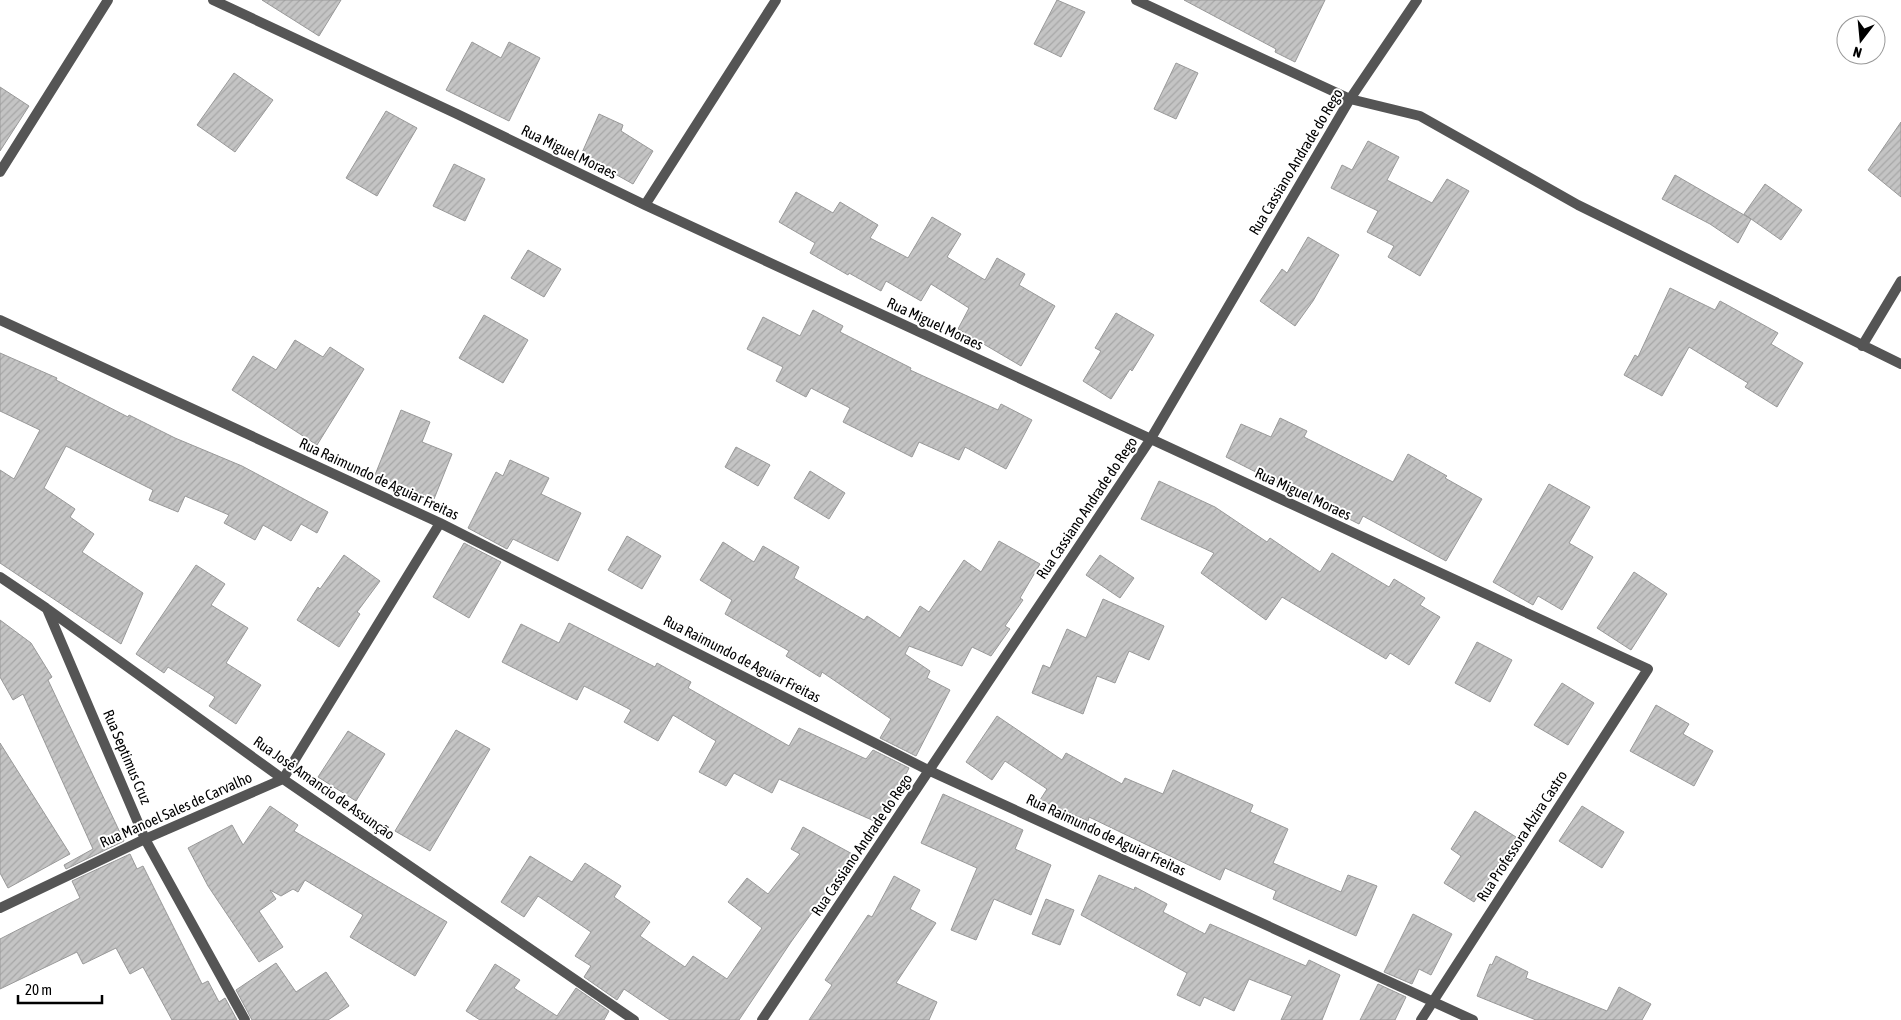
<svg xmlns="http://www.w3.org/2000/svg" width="1901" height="1020" font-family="'Asap Condensed',sans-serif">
	<defs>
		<pattern id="building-hatch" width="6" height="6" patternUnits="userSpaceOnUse" patternTransform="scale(1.25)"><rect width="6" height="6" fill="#c4c4c4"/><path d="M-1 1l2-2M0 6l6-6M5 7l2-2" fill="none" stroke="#a7a7a7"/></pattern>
	</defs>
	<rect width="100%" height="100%" fill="#fff"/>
	<path fill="url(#building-hatch)" stroke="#999" d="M 262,0 L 341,0 L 319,36 Z
		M 1057,0 L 1085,12 L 1061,57 L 1034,44 Z
		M 1184,0 L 1325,0 L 1295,62 L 1275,52 L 1276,49 Z
		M 472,42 L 501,58 L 509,42 L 540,58 L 509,121 L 446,90 Z
		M 1176,63 L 1198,73 L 1176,119 L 1154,109 Z
		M 234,73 L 273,100 L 235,152 L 197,125 Z
		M 0,87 L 29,106 L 0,151 Z
		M 386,111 L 417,128 L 377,196 L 346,178 Z
		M 599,114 L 623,125 L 621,131 L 653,151 L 633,184 L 581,155 Z
		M 1901,122 L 1901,197 L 1868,170 Z
		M 1368,141 L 1399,157 L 1387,180 L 1432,203 L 1447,179 L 1469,191 L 1420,276 L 1388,257 L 1394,246 L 1367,232 L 1378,211 L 1331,188 L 1342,165 L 1352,170 Z
		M 454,164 L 485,179 L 465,221 L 433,206 Z
		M 1675,175 L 1751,219 L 1738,243 L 1710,224 L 1662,199 Z
		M 1765,184 L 1802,210 L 1781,240 L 1744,214 Z
		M 796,192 L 833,213 L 840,202 L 878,225 L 870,238 L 908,258 L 932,217 L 961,234 L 947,257 L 985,280 L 997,258 L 1025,274 L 1019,285 L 1055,306 L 1021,366 L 958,329 L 969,308 L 931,284 L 921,301 L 886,281 L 881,291 L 849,273 L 848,275 L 810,253 L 815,243 L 779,222 Z
		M 1308,237 L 1339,255 L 1313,301 L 1295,326 L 1260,301 L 1282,269 L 1287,273 Z
		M 528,250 L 561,269 L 544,297 L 511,278 Z
		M 1670,288 L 1715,310 L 1720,301 L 1778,333 L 1771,344 L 1803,363 L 1777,407 L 1745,387 L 1748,383 L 1689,347 L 1662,396 L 1624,375 L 1635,355 L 1638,357 Z
		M 813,310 L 843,326 L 840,332 L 911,368 L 910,370 L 998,410 L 1001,404 L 1032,420 L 1006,469 L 965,447 L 959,460 L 919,442 L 912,457 L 843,422 L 850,408 L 811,388 L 806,397 L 776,381 L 783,367 L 747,349 L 763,317 L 800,336 Z
		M 1116,313 L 1154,335 L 1132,371 L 1130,369 L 1111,399 L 1083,381 L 1101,351 L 1095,348 Z
		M 484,315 L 528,340 L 503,383 L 459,358 Z
		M 295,340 L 323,357 L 330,347 L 364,369 L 317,445 L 232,390 L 253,356 L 276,370 Z
		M 0,353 L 57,378 L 56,380 L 128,417 L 129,415 L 175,438 L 242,466 L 328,512 L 317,533 L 301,524 L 291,541 L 263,525 L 255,540 L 224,523 L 229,515 L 185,496 L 178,512 L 149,500 L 153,490 L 66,446 L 44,488 L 75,509 L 70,517 L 94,534 L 82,552 L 143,593 L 121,644 L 0,563 L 0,470 L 14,479 L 40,430 L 0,411 Z
		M 401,410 L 430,422 L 422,442 L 452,454 L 434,499 L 375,475 Z
		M 1280,418 L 1307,431 L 1304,437 L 1393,482 L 1408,454 L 1447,476 L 1445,478 L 1482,499 L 1446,561 L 1363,516 L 1359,524 L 1226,457 L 1241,424 L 1271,437 Z
		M 736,447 L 770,465 L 758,486 L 725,467 Z
		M 510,460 L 549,478 L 541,494 L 581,513 L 558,561 L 513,539 L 507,549 L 468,528 L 496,472 L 503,476 Z
		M 810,471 L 845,493 L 829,519 L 794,498 Z
		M 1159,481 L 1215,507 L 1267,542 L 1270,538 L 1320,572 L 1332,553 L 1389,587 L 1394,579 L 1425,598 L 1420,605 L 1440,617 L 1409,665 L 1390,653 L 1386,659 L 1282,597 L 1266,620 L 1201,573 L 1214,553 L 1141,519 Z
		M 1549,484 L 1590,507 L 1569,543 L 1593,557 L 1562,610 L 1538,596 L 1533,605 L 1493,582 Z
		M 627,536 L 661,556 L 642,589 L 608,570 Z
		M 999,541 L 1040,564 L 1020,598 L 1023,600 L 1005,626 L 1010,629 L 991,656 L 972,647 L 962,666 L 909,646 L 905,654 L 930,671 L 927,678 L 950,690 L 916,756 L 880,738 L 891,719 L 822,672 L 820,677 L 786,656 L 789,651 L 725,614 L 732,600 L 700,580 L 723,542 L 754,562 L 763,546 L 799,567 L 794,578 L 864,620 L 867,616 L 900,638 L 920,606 L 929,612 L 964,560 L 981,572 Z
		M 464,543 L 501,562 L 469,618 L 433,597 Z
		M 344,555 L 380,581 L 357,612 L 360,614 L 339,647 L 297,620 L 318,587 L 320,589 Z
		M 1100,555 L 1134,578 L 1120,598 L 1086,575 Z
		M 196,565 L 225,584 L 211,605 L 248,628 L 226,663 L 261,685 L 236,724 L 209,706 L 215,697 L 168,667 L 164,673 L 136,654 Z
		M 1634,572 L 1667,594 L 1631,650 L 1597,628 Z
		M 1103,599 L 1164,626 L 1149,660 L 1129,651 L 1115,683 L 1097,676 L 1083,714 L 1032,693 L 1043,665 L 1050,668 L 1067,629 L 1086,638 Z
		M 0,620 L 31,643 L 52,677 L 48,680 L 124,841 L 66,869 L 64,865 L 93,849 L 23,694 L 13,700 L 0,677 Z
		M 569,623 L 655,667 L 657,663 L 691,682 L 688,688 L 789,746 L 799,728 L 866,759 L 873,750 L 909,768 L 881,824 L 779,779 L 772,793 L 734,773 L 726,786 L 699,772 L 716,741 L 673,715 L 658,741 L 624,722 L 631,710 L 610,699 L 584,686 L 577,700 L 502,662 L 521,624 L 559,643 Z
		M 1477,642 L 1512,660 L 1490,702 L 1455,683 Z
		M 1562,683 L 1594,703 L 1568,745 L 1534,725 Z
		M 1656,705 L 1689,724 L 1683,734 L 1713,751 L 1694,786 L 1630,751 Z
		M 997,716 L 1062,760 L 1066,753 L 1122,784 L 1125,778 L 1163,794 L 1173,770 L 1253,805 L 1250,812 L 1288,829 L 1273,863 L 1341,892 L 1348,875 L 1377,886 L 1356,936 L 1273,899 L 1276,891 L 1225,868 L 1220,880 L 1089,817 L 1088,821 L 1040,800 L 1047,789 L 1005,761 L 992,780 L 966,762 Z
		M 456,730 L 490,749 L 430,851 L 395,831 Z
		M 348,731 L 385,754 L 356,801 L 318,777 Z
		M 0,743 L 70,854 L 8,888 L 0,873 Z
		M 943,794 L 1023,830 L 1015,849 L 1051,865 L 1031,915 L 994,899 L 976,940 L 951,930 L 977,868 L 921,843 Z
		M 270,806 L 298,825 L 294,831 L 447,922 L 415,976 L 350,937 L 363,915 L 305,880 L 298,892 L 293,889 L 281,896 L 270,890 L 276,899 L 259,911 L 283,947 L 259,962 L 208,886 L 188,848 L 232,825 L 243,845 Z
		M 1582,806 L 1624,832 L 1602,868 L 1559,841 Z
		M 1475,811 L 1516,837 L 1474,902 L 1444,883 L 1461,856 L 1451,849 Z
		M 803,827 L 856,856 L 843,878 L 838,876 L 791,942 L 739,1020 L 670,1020 L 624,989 L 617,1000 L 584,977 L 591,966 L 575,956 L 591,932 L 538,896 L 524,917 L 501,902 L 530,856 L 572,882 L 585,863 L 621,886 L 614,897 L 650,922 L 640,936 L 685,967 L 693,956 L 727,979 L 762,928 L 728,902 L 747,878 L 768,894 L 800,854 L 791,849 Z
		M 130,854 L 137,869 L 143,866 L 202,984 L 208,981 L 219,1002 L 225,998 L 237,1020 L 172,1020 L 143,967 L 130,974 L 116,948 L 83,964 L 77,952 L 0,989 L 0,939 L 80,898 L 72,881 Z
		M 1099,875 L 1134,890 L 1135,887 L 1167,904 L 1163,912 L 1205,934 L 1210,924 L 1306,966 L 1309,960 L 1340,975 L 1322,1020 L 1281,1020 L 1292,996 L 1249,979 L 1234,1011 L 1204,997 L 1200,1006 L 1177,995 L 1187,973 L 1081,915 Z
		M 894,876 L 920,890 L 910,909 L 936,923 L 896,983 L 937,1002 L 929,1020 L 809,1020 L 832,985 L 825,980 L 868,915 L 872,917 Z
		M 1046,899 L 1074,910 L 1060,945 L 1032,934 Z
		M 1413,914 L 1452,934 L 1431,975 L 1419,969 L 1412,984 L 1384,972 Z
		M 1496,956 L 1528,972 L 1526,978 L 1607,1011 L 1619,987 L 1651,1004 L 1642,1020 L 1536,1020 L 1477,996 L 1490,964 L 1492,965 Z
		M 276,963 L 296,992 L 326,972 L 349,1006 L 328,1020 L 252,1020 L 236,990 Z
		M 495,964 L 520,980 L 514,988 L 557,1016 L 576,988 L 609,1011 L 604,1020 L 480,1020 L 466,1011 Z
		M 1378,984 L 1406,997 L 1395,1020 L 1360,1020 Z"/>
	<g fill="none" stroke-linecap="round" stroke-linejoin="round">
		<path stroke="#555" stroke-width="10" d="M 213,0 L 457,114 L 645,205 L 1648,669 L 1421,1020
			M 1136,0 L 1350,99 L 1420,116 L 1578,205 L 1901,364
			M 0,172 L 108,0
			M 645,205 L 776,0
			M 0,320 L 440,523 L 930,771 L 1473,1020
			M 1862,346 L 1901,281
			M 0,577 L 46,608 L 283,779 L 634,1020
			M 47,609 L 145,839 L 245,1020
			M 0,908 L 145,839 L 283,779 L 440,523
			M 762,1020 L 1150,440 L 1350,99 L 1417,0"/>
	</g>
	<g text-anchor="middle" stroke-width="4" stroke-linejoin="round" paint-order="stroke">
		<g font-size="15" fill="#000" stroke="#fff">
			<text transform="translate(569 152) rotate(26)" y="5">Rua Miguel Moraes</text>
			<text transform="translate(1296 162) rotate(-59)" y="5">Rua Cassiano Andrade do Rego</text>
			<text transform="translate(935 324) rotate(25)" y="5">Rua Miguel Moraes</text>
			<text transform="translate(379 479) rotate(25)" y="5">Rua Raimundo de Aguiar Freitas</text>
			<text transform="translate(1303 494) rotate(25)" y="5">Rua Miguel Moraes</text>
			<text transform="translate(1087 508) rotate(-56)" y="5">Rua Cassiano Andrade do Rego</text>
			<text transform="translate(742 659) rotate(27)" y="5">Rua Raimundo de Aguiar Freitas</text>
			<text transform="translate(127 757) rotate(67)" y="5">Rua Septimus Cruz</text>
			<text transform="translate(324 788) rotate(35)" y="5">Rua José Amancio de Assunção</text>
			<text transform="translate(176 810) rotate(-24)" y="5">Rua Manoel Sales de Carvalho</text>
			<text transform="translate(1106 835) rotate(25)" y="5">Rua Raimundo de Aguiar Freitas</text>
			<text transform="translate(1522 836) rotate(-57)" y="5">Rua Professora Alzira Castro</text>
			<text transform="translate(862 845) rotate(-56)" y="5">Rua Cassiano Andrade do Rego</text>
		</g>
	</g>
	<g transform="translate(1861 40) rotate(196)"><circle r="24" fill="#ffffff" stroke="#999999"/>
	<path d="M0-4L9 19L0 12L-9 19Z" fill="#000000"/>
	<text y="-8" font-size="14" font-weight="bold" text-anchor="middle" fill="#000000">N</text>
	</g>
	<path d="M18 995v8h84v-8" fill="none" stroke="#000000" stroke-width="2.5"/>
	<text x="25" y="995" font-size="15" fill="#000000" stroke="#ffffff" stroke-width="4" paint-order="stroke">20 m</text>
</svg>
